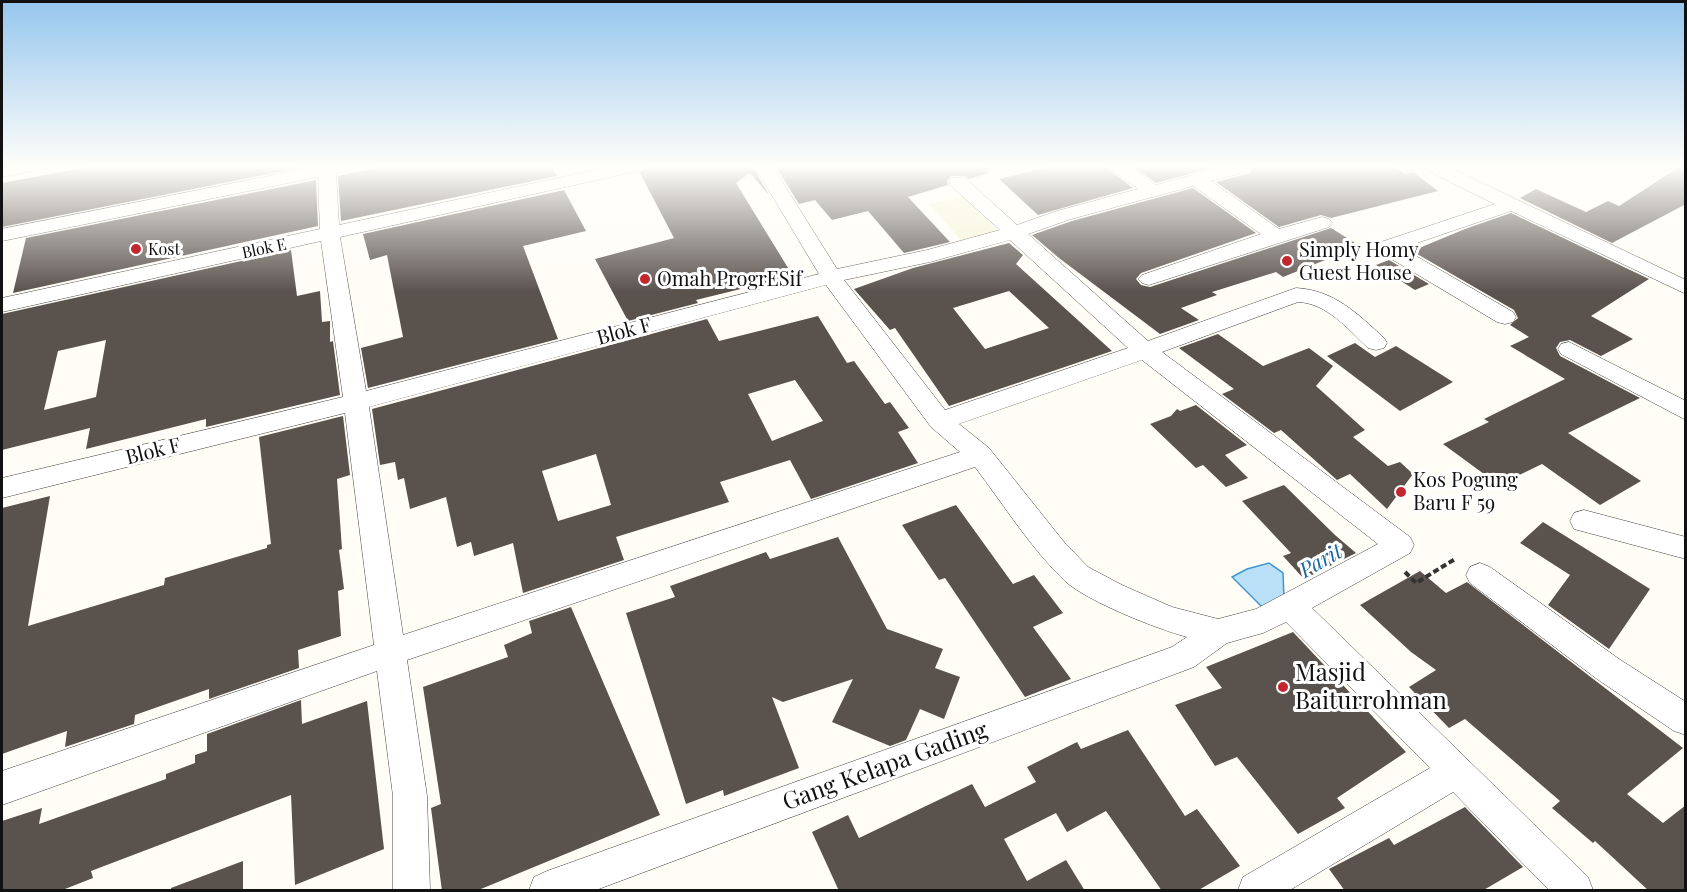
<svg xmlns="http://www.w3.org/2000/svg" width="1687" height="892" font-family="'Playfair Display',serif">
	<rect width="100%" height="100%" fill="#fffdf5"/>
	<path fill="#f6f3d4" d="M 962,197 L 998,231 L 963,242 L 929,204 Z"/>
	<path fill="#b9e0f7" stroke="#3f96cf" stroke-width="1.5" d="M 1269,563 L 1283,573 L 1284,599 L 1262,607 L 1232,577 L 1247,569 Z"/>
	<path fill="#5a524d" fill-rule="evenodd" d="M 87,167 L 304,167 L 2,227 L 2,183 Z
		M 381,167 L 552,167 L 557,176 L 341,221 L 338,176 Z
		M 644,167 L 753,167 L 769,195 L 750,173 L 736,183 L 793,276 L 696,300 L 698,303 L 628,321 L 595,259 L 674,238 L 640,173 Z
		M 776,167 L 988,167 L 989,173 L 969,179 L 965,176 L 951,176 L 947,181 L 948,185 L 908,197 L 950,242 L 904,253 L 868,211 L 832,220 L 815,200 L 799,204 Z
		M 1048,167 L 1106,167 L 1133,188 L 1038,215 L 999,179 Z
		M 1133,167 L 1215,167 L 1156,183 Z
		M 1254,167 L 1394,167 L 1405,174 L 1413,172 L 1438,191 L 1331,218 L 1321,215 L 1279,227 L 1216,182 L 1250,173 Z
		M 1679,167 L 1686,167 L 1686,204 L 1612,243 L 1520,198 L 1536,189 L 1586,212 L 1608,201 L 1619,206 Z
		M 316,180 L 318,226 L 13,293 L 26,238 Z
		M 1193,188 L 1256,233 L 1141,273 L 1136,279 L 1141,285 L 1150,287 L 1331,228 L 1360,246 L 1283,277 L 1276,272 L 1212,292 L 1217,295 L 1181,308 L 1199,320 L 1160,334 L 1059,258 L 1032,235 L 1072,221 Z
		M 564,190 L 586,231 L 523,246 L 558,339 L 368,388 L 361,348 L 403,337 L 387,255 L 370,260 L 363,234 Z
		M 1511,213 L 1649,279 L 1591,316 L 1633,339 L 1601,356 L 1570,340 L 1560,342 L 1556,348 L 1560,356 L 1640,398 L 1568,433 L 1641,481 L 1600,505 L 1542,464 L 1499,485 L 1443,444 L 1489,422 L 1484,419 L 1565,379 L 1510,346 L 1529,337 L 1510,325 L 1518,318 L 1514,310 L 1412,251 L 1465,229 Z
		M 1009,243 L 1023,255 L 1016,264 L 1112,351 L 949,406 L 895,328 L 890,330 L 854,289 L 913,268 ZM 1009,291 L 1049,328 L 985,349 L 953,308 Z
		M 291,250 L 297,296 L 320,291 L 322,322 L 330,321 L 330,342 L 333,341 L 340,395 L 206,427 L 206,419 L 86,449 L 90,428 L 2,450 L 2,314 ZM 106,340 L 96,397 L 44,410 L 58,351 Z
		M 1389,260 L 1429,284 L 1415,290 L 1376,265 Z
		M 818,316 L 847,363 L 854,361 L 885,404 L 890,402 L 909,428 L 898,432 L 918,463 L 811,499 L 790,460 L 720,482 L 729,502 L 616,537 L 624,560 L 523,593 L 513,543 L 474,556 L 471,542 L 457,547 L 446,497 L 410,509 L 404,478 L 398,480 L 395,462 L 380,465 L 372,409 L 707,319 L 719,341 ZM 795,380 L 823,421 L 772,441 L 748,394 ZM 596,454 L 611,505 L 558,521 L 542,471 Z
		M 1218,334 L 1263,366 L 1309,348 L 1333,366 L 1316,386 L 1365,430 L 1353,437 L 1388,466 L 1400,462 L 1413,474 L 1387,509 L 1350,474 L 1337,480 L 1281,430 L 1274,433 L 1222,394 L 1234,389 L 1179,348 Z
		M 1355,343 L 1375,357 L 1396,346 L 1453,382 L 1400,411 L 1327,356 Z
		M 1196,405 L 1247,445 L 1225,455 L 1248,478 L 1226,487 L 1203,465 L 1196,468 L 1150,424 L 1171,416 L 1177,409 L 1180,411 Z
		M 343,416 L 350,475 L 337,479 L 342,549 L 339,550 L 344,589 L 338,591 L 341,636 L 298,650 L 299,668 L 209,699 L 209,689 L 135,715 L 134,724 L 65,747 L 67,731 L 2,754 L 2,508 L 50,496 L 28,626 L 164,585 L 165,578 L 267,548 L 267,545 L 271,544 L 259,437 Z
		M 1284,485 L 1335,535 L 1356,553 L 1304,579 L 1283,556 L 1291,553 L 1242,501 Z
		M 956,505 L 1013,584 L 1034,575 L 1063,613 L 1033,627 L 1071,679 L 1025,697 L 945,578 L 939,580 L 902,525 Z
		M 1543,522 L 1650,589 L 1609,649 L 1548,605 L 1570,575 L 1520,543 Z
		M 838,537 L 887,629 L 943,649 L 935,668 L 960,677 L 944,719 L 920,709 L 906,740 L 890,746 L 832,722 L 853,679 L 783,702 L 772,697 L 799,768 L 724,796 L 723,790 L 686,804 L 626,613 L 675,597 L 670,586 L 766,552 L 770,559 Z
		M 1420,571 L 1446,593 L 1467,582 L 1683,748 L 1627,794 L 1663,823 L 1686,805 L 1686,891 L 1649,891 L 1595,841 L 1593,843 L 1552,808 L 1560,801 L 1465,719 L 1449,728 L 1409,687 L 1436,670 L 1411,652 L 1360,605 Z
		M 571,607 L 660,815 L 476,891 L 442,891 L 431,808 L 441,804 L 423,687 L 508,657 L 504,645 L 532,633 L 529,621 Z
		M 1293,632 L 1406,752 L 1337,798 L 1345,808 L 1298,834 L 1237,757 L 1215,766 L 1175,705 L 1222,688 L 1206,667 Z
		M 301,700 L 302,724 L 367,701 L 384,849 L 295,885 L 291,795 L 91,871 L 93,878 L 60,891 L 2,891 L 2,821 L 42,808 L 39,824 L 166,779 L 166,774 L 195,763 L 195,755 L 207,751 L 207,734 Z
		M 1128,730 L 1185,816 L 1197,809 L 1240,866 L 1197,891 L 1162,891 L 1106,811 L 1067,832 L 1056,813 L 1004,839 L 1027,881 L 1066,860 L 1085,891 L 839,891 L 812,832 L 848,815 L 859,838 L 972,784 L 985,807 L 1036,782 L 1027,767 L 1077,742 L 1081,749 Z
		M 1465,807 L 1523,867 L 1482,891 L 1345,891 L 1329,869 L 1389,838 L 1394,845 Z
		M 243,861 L 243,891 L 171,891 L 171,888 Z"/>
	<g fill="none" stroke-linecap="round" stroke-linejoin="round">
		<g stroke="#444" stroke-width="1">
			<path id="street" d="M 2,167 L 36,167 L 33,171 L 2,177 Z
				M 315,167 L 350,167 L 347,171 L 336,173 L 339,225 L 609,167 L 642,167 L 639,171 L 633,172 L 340,237 L 366,391 L 819,274 L 755,167 L 773,167 L 837,269 L 927,250 L 1000,230 L 951,186 L 949,182 L 951,178 L 965,178 L 1017,225 L 1057,211 L 1138,189 L 1108,167 L 1129,167 L 1156,185 L 1223,167 L 1252,167 L 1249,171 L 1211,181 L 1279,229 L 1322,217 L 1329,219 L 1332,223 L 1329,227 L 1149,285 L 1142,283 L 1138,279 L 1142,275 L 1261,234 L 1193,186 L 1071,219 L 1028,234 L 1148,341 L 1296,288 C 1334,290 1358,314 1384,338 L 1387,343 L 1384,348 L 1376,350 L 1368,348 C 1349,330 1327,303 1298,302 L 1162,352 L 1410,537 L 1414,545 L 1410,553 L 1312,608 L 1588,877 L 1593,890 L 1549,890 L 1453,792 L 1290,890 L 1238,890 L 1243,877 L 1430,768 L 1286,622 L 1263,633 L 1227,643 L 1194,667 L 596,890 L 529,890 L 534,877 L 547,871 L 1172,647 L 1187,637 C 1157,629 1089,602 1066,582 C 1031,549 1004,505 975,467 L 407,660 L 427,796 L 430,890 L 393,890 L 393,796 L 377,671 L 2,805 L 2,771 L 374,645 L 345,413 L 2,498 L 2,478 L 343,397 L 321,241 L 2,312 L 2,298 L 320,229 L 318,177 L 2,241 L 2,229 ZM 1010,240 L 1128,348 L 945,410 L 844,280 L 930,262 ZM 826,285 L 931,427 L 960,452 L 403,635 L 369,407 ZM 1142,360 L 1378,544 L 1256,609 L 1218,619 L 1172,607 L 1122,585 L 1088,567 L 1064,542 L 989,448 L 959,424 Z
				M 1425,167 L 1448,167 L 1686,280 L 1686,294 L 1511,211 L 1402,248 L 1513,312 L 1516,317 L 1513,322 L 1505,324 L 1497,322 L 1378,251 L 1375,247 L 1378,243 L 1495,204 L 1428,171 Z
				M 1569,342 L 1686,401 L 1686,420 L 1561,354 L 1558,349 L 1561,344 Z
				M 1584,510 L 1686,537 L 1686,559 L 1574,529 L 1570,521 L 1574,513 Z
				M 1480,563 L 1490,567 L 1619,659 L 1686,702 L 1686,735 L 1674,731 L 1597,679 L 1470,583 L 1466,575 L 1470,567 Z"/>
		</g>
		<path stroke="#333" stroke-width="4" stroke-dasharray="6 3" stroke-linecap="butt" d="M 1405,572 L 1416,583 L 1455,559"/>
		<use href="#street" fill="#fff" fill-rule="evenodd"/>
	</g>
	<linearGradient id="sky" x2="0" y2="1"><stop stop-color="#95c6ee"/><stop offset="0.57" stop-color="#fffefa"/><stop offset="1" stop-color="#fffefa" stop-opacity="0"/></linearGradient>
	<rect width="1687" height="292" fill="url(#sky)"/>
	<g fill="#c4262e" stroke="#fff" stroke-width="2">
		<circle cx="136" cy="249" r="6"/>
		<circle cx="1287" cy="261" r="6"/>
		<circle cx="645" cy="279" r="6"/>
		<circle cx="1401" cy="492" r="6"/>
		<circle cx="1283" cy="687" r="6"/>
	</g>
	<g text-anchor="middle" stroke-width="6" stroke-linejoin="round" paint-order="stroke">
		<g font-size="16" fill="#111" stroke="#fff">
			<text transform="translate(264 248) rotate(-12)" y="6">Blok E</text>
		</g>
		<g font-size="16" fill="#111" stroke="#fff" text-anchor="start">
			<text x="148" y="255">Kost</text>
		</g>
		<g font-size="20" fill="#111" stroke="#fff" text-anchor="start">
			<text x="1299" y="257">Simply Homy<tspan x="1299" dy="23">Guest House</tspan></text>
			<text x="657" y="286">Omah ProgrESif</text>
			<text x="1413" y="487">Kos Pogung<tspan x="1413" dy="23">Baru F 59</tspan></text>
		</g>
		<g font-size="20" fill="#111" stroke="#fff">
			<text transform="translate(624 331) rotate(-15)" y="7">Blok F</text>
			<text transform="translate(153 451) rotate(-14)" y="7">Blok F</text>
		</g>
		<g font-size="21" font-style="italic" fill="#1768a6" stroke="#fff">
			<text transform="translate(1321 561) rotate(-30)" y="7">Parit</text>
		</g>
		<g font-size="24" fill="#111" stroke="#fff" text-anchor="start">
			<text x="1295" y="681">Masjid<tspan x="1295" dy="28">Baiturrohman</tspan></text>
		</g>
		<g font-size="24" fill="#111" stroke="#fff">
			<text transform="translate(885 766) rotate(-20)" y="8">Gang Kelapa Gading</text>
		</g>
	</g>
	<rect width="1687" height="892" fill="none" stroke="#111111" stroke-width="6"/>
</svg>
